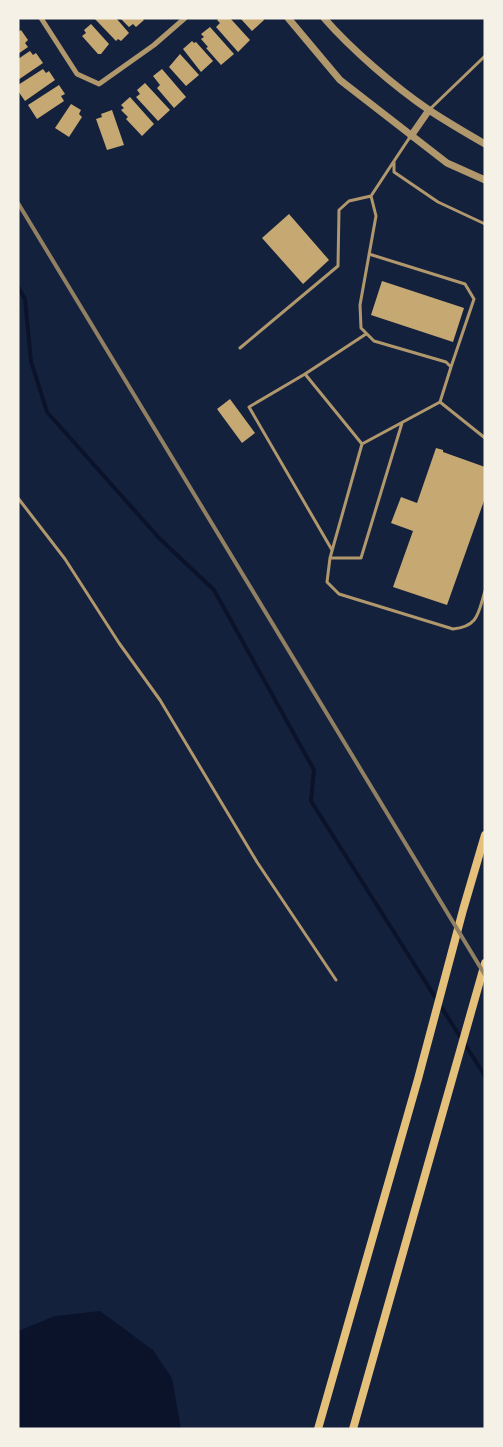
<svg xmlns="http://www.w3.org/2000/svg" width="503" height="1447" font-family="Manrope,sans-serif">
	<rect width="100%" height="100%" fill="#14213d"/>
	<path fill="#0b132b" d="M 100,1311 L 153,1350 L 172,1378 L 181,1429 L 18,1429 L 18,1331 L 55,1316 Z"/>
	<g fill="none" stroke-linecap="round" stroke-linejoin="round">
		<path stroke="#0b132b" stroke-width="4" d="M 18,287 L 25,299 L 31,361 L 47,412 L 159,538 L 214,590 L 314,770 L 311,801 L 485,1076"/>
	</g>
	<path fill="#c6a872" d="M 94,18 L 116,18 L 129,33 L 121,41 L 118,39 L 116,41 Z
		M 120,18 L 142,18 L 144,20 L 136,27 L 133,24 L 129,27 Z
		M 220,18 L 230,18 L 250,40 L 238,52 L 216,27 L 220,23 L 217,20 Z
		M 240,18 L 263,18 L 264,20 L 252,31 Z
		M 91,24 L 109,44 L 101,54 L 98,54 L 82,36 L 86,33 L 84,30 Z
		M 210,27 L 234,54 L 221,65 L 206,48 L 208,47 L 201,39 L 204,37 L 201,34 Z
		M 21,30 L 28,40 L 25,43 L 28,47 L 18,54 L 18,32 Z
		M 192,41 L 194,43 L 196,42 L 213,61 L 201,72 L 183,49 Z
		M 30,51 L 33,55 L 36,53 L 43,63 L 18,80 L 18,59 Z
		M 180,54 L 199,75 L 186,86 L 169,67 Z
		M 43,69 L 46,73 L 49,71 L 55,80 L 25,101 L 18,91 L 18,85 Z
		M 162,69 L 186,97 L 174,108 L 157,88 L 160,85 L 153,76 Z
		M 145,83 L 170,110 L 158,121 L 136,97 L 140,94 L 137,90 Z
		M 59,85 L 65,94 L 61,96 L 64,101 L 37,119 L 28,105 Z
		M 130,97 L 154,124 L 142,136 L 126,119 L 128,117 L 121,110 L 124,108 L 121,105 Z
		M 71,104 L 81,110 L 79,114 L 82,117 L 69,137 L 55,128 Z
		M 112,110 L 124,145 L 107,150 L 96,119 L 102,117 L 101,114 Z
		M 289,214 L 329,260 L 303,284 L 262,238 Z
		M 382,281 L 464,308 L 453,342 L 371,315 Z
		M 230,399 L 255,433 L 242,443 L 217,409 Z
		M 436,448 L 443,450 L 443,452 L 485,467 L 485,498 L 447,605 L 393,587 L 413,531 L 391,523 L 401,497 L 417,503 Z"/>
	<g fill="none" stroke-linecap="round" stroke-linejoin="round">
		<path stroke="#b1986c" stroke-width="3" d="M 430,109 L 485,56
			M 410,137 L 394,161 L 394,172 L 438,202 L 485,224
			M 394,161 L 371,196 L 376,216 L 360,305 L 361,328 L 374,341 L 446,362 L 451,367 L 440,402
			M 369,254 L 465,284 L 474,299 L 451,367
			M 240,348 L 338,266 L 339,210 L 349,201 L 371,196
			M 305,374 L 249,407 L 332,550
			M 485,438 L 440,402 L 362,444 L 330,558 L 327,582 L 339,594 L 453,629 C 479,626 478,613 485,591
			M 362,444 L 305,374 L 366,334
			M 18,498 L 65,559 L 119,643 L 160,700 L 257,862 L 336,980
			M 330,558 L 361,558 L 402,423"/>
		<path stroke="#b1986c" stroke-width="5" d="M 41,18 L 77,74 L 99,84 L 154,45 L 185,18"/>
		<path stroke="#b1986c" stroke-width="7" d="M 288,18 L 340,80 L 447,163 L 485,180
			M 324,18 C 351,49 395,87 429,110 C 447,122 466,133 485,144
			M 411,136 L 429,110"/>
		<path stroke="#e5c07b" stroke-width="8" d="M 318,1429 L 418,1079 L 463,910 L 485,835
			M 353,1429 L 485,963"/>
		<path stroke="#918062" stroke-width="4" d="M 18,203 L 485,975"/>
	</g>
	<rect width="503" height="1447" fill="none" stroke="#f6f1e7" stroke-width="39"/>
</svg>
